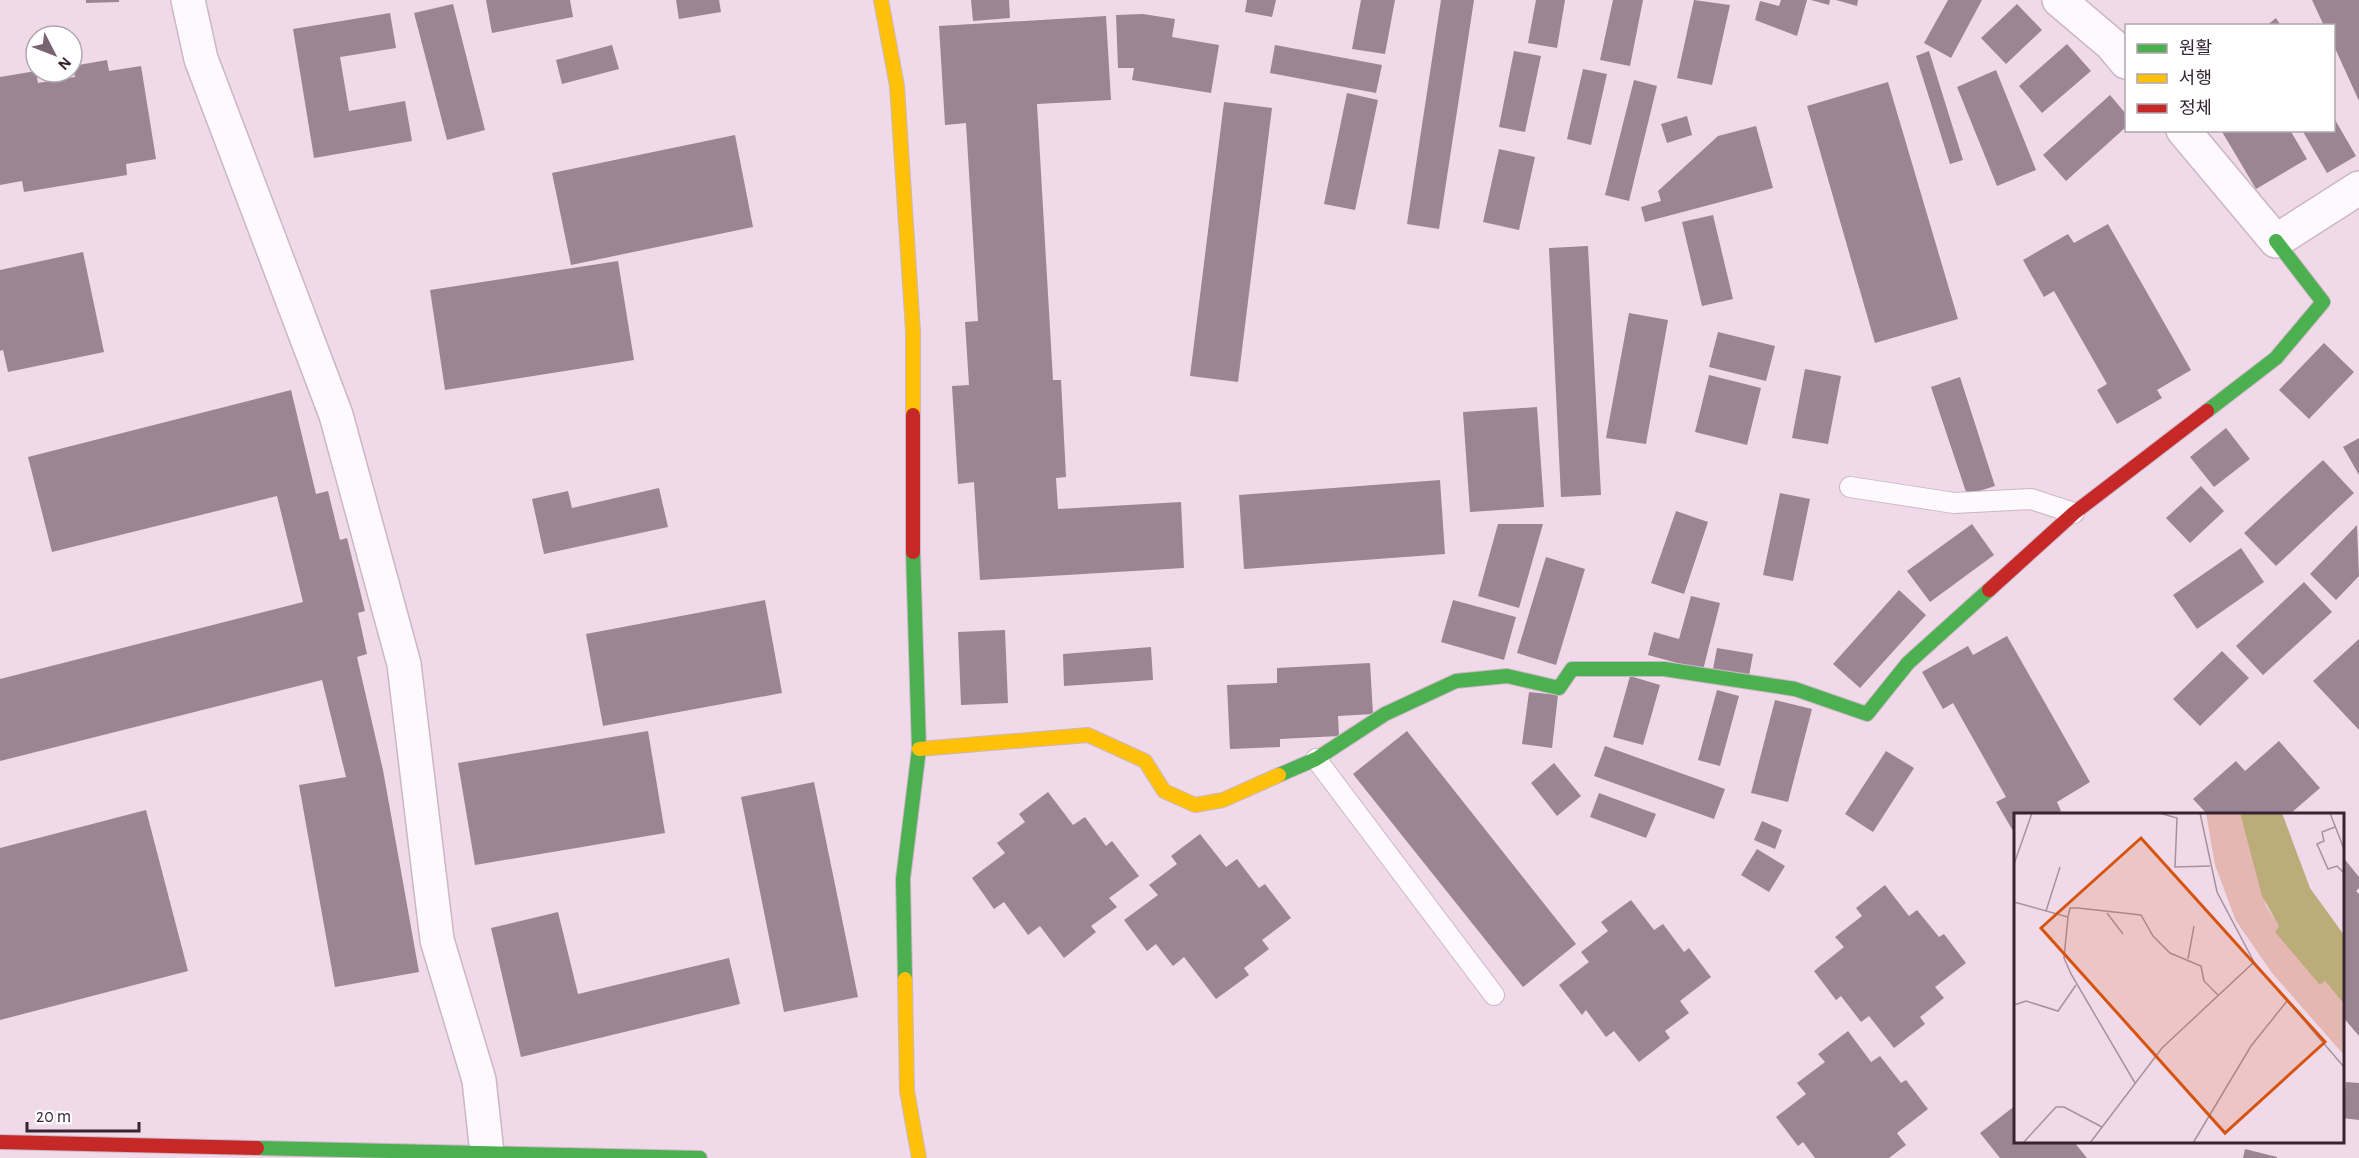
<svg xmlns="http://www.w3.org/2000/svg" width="2359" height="1158" font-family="'Alegreya Sans','Noto Sans KR',sans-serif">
	<rect width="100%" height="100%" fill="#f0d9e8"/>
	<path fill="#9b8594" d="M 86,0 L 119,0 L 119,2 L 86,3 Z
		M 486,0 L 570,0 L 573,17 L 492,33 Z
		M 676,0 L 719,0 L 721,12 L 679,19 Z
		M 971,0 L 1009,0 L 1010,18 L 973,21 Z
		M 1247,0 L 1276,0 L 1272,17 L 1245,12 Z
		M 1361,0 L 1395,0 L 1385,54 L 1352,49 Z
		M 1441,0 L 1474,0 L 1439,229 L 1407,224 Z
		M 1536,0 L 1565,0 L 1557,48 L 1528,43 Z
		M 1613,0 L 1643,0 L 1630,66 L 1600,60 Z
		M 1694,0 L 1730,5 L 1712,85 L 1677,78 Z
		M 1781,0 L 1807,0 L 1797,36 L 1755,20 L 1760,1 L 1779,6 Z
		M 1811,0 L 1830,0 L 1829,5 Z
		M 1836,0 L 1858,0 L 1857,6 Z
		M 1948,0 L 1982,0 L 1951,58 L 1924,43 Z
		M 2312,0 L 2359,0 L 2359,101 L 2334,46 L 2334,26 L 2324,26 Z
		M 453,4 L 485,130 L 447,140 L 414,13 Z
		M 2017,4 L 2042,30 L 2006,64 L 1981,38 Z
		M 390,13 L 396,48 L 340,57 L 349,111 L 405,101 L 412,141 L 314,158 L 293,29 Z
		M 1143,14 L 1175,19 L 1172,37 L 1219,45 L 1211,93 L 1132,80 L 1134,68 L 1118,68 L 1116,15 Z
		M 1106,16 L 1111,100 L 1037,104 L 1053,380 L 1061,380 L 1066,477 L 1056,478 L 1058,509 L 1181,502 L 1184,568 L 980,580 L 974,482 L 958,484 L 952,386 L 969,385 L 965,322 L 978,321 L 966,123 L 945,125 L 939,26 Z
		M 2276,18 L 2281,26 L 2266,26 Z
		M 2067,44 L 2091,71 L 2042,113 L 2019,86 Z
		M 612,45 L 619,69 L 562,84 L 556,60 Z
		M 1275,45 L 1382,65 L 1376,93 L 1270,73 Z
		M 1514,51 L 1541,56 L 1525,132 L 1499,127 Z
		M 1929,51 L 1963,160 L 1950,164 L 1916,56 Z
		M 107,60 L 109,71 L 141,66 L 156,159 L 126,164 L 127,175 L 24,192 L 22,181 L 0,185 L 0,77 L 36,71 L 38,83 L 75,77 L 73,66 Z
		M 1583,69 L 1607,74 L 1591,145 L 1567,139 Z
		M 1996,70 L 2036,170 L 1997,186 L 1957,87 Z
		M 1634,80 L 1657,86 L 1629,201 L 1605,195 Z
		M 1888,82 L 1958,319 L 1875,343 L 1807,106 Z
		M 1347,93 L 1378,100 L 1355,210 L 1324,204 Z
		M 2110,95 L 2126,114 L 2126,127 L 2066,181 L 2043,155 Z
		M 1224,102 L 1272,108 L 1238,382 L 1190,376 Z
		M 1687,116 L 1692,135 L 1667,143 L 1661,124 Z
		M 2334,118 L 2356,156 L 2327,173 L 2302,130 L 2334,130 Z
		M 1756,126 L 1773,188 L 1645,222 L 1641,207 L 1661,201 L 1658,191 L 1718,136 Z
		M 2221,130 L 2290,130 L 2307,159 L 2256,189 Z
		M 735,135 L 753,227 L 571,265 L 552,173 Z
		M 1499,149 L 1535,157 L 1519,230 L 1483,222 Z
		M 1713,215 L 1733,299 L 1702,306 L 1682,222 Z
		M 2108,224 L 2191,370 L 2157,390 L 2162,398 L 2117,424 L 2097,390 L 2107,384 L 2054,291 L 2044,297 L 2023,260 L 2068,234 L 2074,243 Z
		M 1588,246 L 1601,495 L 1561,497 L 1549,248 Z
		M 83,252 L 104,352 L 8,372 L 3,350 L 0,351 L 0,270 Z
		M 618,261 L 634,360 L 445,390 L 430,290 Z
		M 1629,313 L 1668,320 L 1646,444 L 1606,438 Z
		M 1718,332 L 1775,346 L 1766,381 L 1709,367 Z
		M 2324,343 L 2354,372 L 2309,419 L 2279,390 Z
		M 1805,369 L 1841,376 L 1828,444 L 1792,438 Z
		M 1709,375 L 1761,388 L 1747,445 L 1695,432 Z
		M 1960,377 L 1995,486 L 1967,495 L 1931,387 Z
		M 291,390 L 316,494 L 328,491 L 340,540 L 347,538 L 365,611 L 358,613 L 367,654 L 357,657 L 383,770 L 419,972 L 335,987 L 299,785 L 346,777 L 322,680 L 0,761 L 0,679 L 303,602 L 277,496 L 52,552 L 28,457 Z
		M 1537,407 L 1544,507 L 1470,512 L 1463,412 Z
		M 2226,428 L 2250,459 L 2214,487 L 2190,457 Z
		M 2359,438 L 2359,475 L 2343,447 Z
		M 2323,460 L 2354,493 L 2276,566 L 2244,533 Z
		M 1440,480 L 1445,554 L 1244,569 L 1239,495 Z
		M 2201,486 L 2224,511 L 2190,543 L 2166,518 Z
		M 659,488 L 668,527 L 544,554 L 532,499 L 568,491 L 572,508 Z
		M 1780,493 L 1810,499 L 1793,581 L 1763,575 Z
		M 1676,511 L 1708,522 L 1684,594 L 1651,583 Z
		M 1498,524 L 1543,524 L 1519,608 L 1478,596 Z
		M 1972,524 L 1994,555 L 1930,602 L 1907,571 Z
		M 2357,525 L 2359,576 L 2336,600 L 2310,574 Z
		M 2241,548 L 2264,582 L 2197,629 L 2173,595 Z
		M 1546,557 L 1585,569 L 1556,665 L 1517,653 Z
		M 2304,582 L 2332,612 L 2263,675 L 2236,646 Z
		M 1899,590 L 1926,615 L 1860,688 L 1833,664 Z
		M 1691,596 L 1720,603 L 1703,670 L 1648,655 L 1654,632 L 1679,639 Z
		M 765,600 L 782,693 L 603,726 L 586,634 Z
		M 1453,600 L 1516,617 L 1504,660 L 1441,642 Z
		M 1005,630 L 1008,703 L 961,705 L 958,632 Z
		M 2007,636 L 2090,782 L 2057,802 L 2061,811 L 2055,814 L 2016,814 L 2016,836 L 1996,802 L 2006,797 L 1953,703 L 1943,709 L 1922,672 L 1968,646 L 1973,655 Z
		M 2359,639 L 2359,730 L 2313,681 Z
		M 1151,647 L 1153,680 L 1064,686 L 1063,654 Z
		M 1717,648 L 1753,654 L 1749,676 L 1713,669 Z
		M 2222,651 L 2249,678 L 2200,726 L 2173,699 Z
		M 1370,663 L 1373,714 L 1338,716 L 1339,736 L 1280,739 L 1280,747 L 1230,749 L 1227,685 L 1277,683 L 1277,668 Z
		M 1630,676 L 1660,685 L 1643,745 L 1613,737 Z
		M 1717,690 L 1739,696 L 1720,766 L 1698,760 Z
		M 1529,692 L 1558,695 L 1552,748 L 1522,744 Z
		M 1775,700 L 1812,709 L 1788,802 L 1751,793 Z
		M 648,731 L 665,833 L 475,865 L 458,763 Z
		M 1407,731 L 1576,944 L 1523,987 L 1353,774 Z
		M 2279,741 L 2320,788 L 2290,814 L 2207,814 L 2193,799 L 2236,761 L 2245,771 Z
		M 1605,746 L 1725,789 L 1714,819 L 1594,776 Z
		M 1886,751 L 1914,768 L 1873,832 L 1845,814 Z
		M 1554,763 L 1581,796 L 1557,816 L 1531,783 Z
		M 814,782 L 858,997 L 784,1012 L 741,797 Z
		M 1048,792 L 1073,825 L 1085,817 L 1106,846 L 1112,841 L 1139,876 L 1109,898 L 1117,907 L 1091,926 L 1096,932 L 1064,958 L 1040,926 L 1028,935 L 1004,902 L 994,909 L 972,878 L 1005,853 L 997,843 L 1025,822 L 1019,814 Z
		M 1599,793 L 1656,814 L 1646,838 L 1590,817 Z
		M 146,810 L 188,971 L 0,1020 L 0,848 Z
		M 1762,821 L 1782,830 L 1775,849 L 1754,840 Z
		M 1200,834 L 1226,867 L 1237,859 L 1259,888 L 1265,884 L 1291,918 L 1262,940 L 1269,949 L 1244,968 L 1249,975 L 1216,999 L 1184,957 L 1173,966 L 1156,944 L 1147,951 L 1124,920 L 1158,895 L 1149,885 L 1177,864 L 1171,856 Z
		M 1757,849 L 1785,866 L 1769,892 L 1741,875 Z
		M 2342,856 L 2359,877 L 2359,888 L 2356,891 L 2359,894 L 2359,1036 L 2342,1016 Z
		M 1885,885 L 1909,916 L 1917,910 L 1939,937 L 1944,934 L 1966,963 L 1935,987 L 1944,998 L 1920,1017 L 1925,1024 L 1894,1048 L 1869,1016 L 1861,1022 L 1841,996 L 1836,1000 L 1814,971 L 1844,947 L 1835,937 L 1862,916 L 1856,908 Z
		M 1631,900 L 1654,930 L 1663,924 L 1684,952 L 1689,948 L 1711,977 L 1680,1001 L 1689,1013 L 1665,1031 L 1670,1038 L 1639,1062 L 1614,1031 L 1606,1037 L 1586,1010 L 1582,1015 L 1559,985 L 1589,962 L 1581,952 L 1608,931 L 1601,922 Z
		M 558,912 L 578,994 L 729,958 L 740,1004 L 521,1057 L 491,928 Z
		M 1848,1031 L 1871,1062 L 1880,1056 L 1901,1083 L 1906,1080 L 1928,1109 L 1897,1133 L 1906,1145 L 1889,1158 L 1815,1158 L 1803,1142 L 1798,1146 L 1776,1117 L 1806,1094 L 1797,1083 L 1825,1062 L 1818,1054 Z
		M 2346,1082 L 2359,1083 L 2359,1120 L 2342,1118 Z
		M 2016,1105 L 2016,1142 L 2074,1142 L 2087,1158 L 2000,1158 L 1980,1133 Z
		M 2245,1149 L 2277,1157 L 2277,1158 L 2243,1158 Z"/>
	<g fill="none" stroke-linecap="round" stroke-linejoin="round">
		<g stroke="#cbb8c4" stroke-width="22">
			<path id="lane" d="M 1850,487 L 1954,503 L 2031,499 L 2074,513
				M 1316,759 L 1494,995"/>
		</g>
		<g stroke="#cbb8c4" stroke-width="36">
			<path id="street" d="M 188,0 L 201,59 L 336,415 L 404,664 L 437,940 L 479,1080 L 487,1153
				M 2059,0 L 2111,44 L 2126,62
				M 2183,130 L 2276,241 L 2359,188"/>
		</g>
		<g stroke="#cbb8c4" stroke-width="16">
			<path id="fast" d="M 2207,411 L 2276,358 L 2323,302 L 2276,241
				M 1279,775 L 1316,759 L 1385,714 L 1456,681 L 1507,676 L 1559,688 L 1572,669 L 1664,669 L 1795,689 L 1867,714 L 1908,663 L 1989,590
				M 905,979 L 903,879 L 919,749 L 913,552
				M 257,1148 L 700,1158"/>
		</g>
		<g stroke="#cbb8c4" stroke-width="16">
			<path id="slow" d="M 881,0 L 897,86 L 913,331 L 913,415
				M 919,749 L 1088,735 L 1145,761 L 1164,791 L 1195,805 L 1223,800 L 1279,775
				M 905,979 L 907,1091 L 919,1158"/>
		</g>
		<g stroke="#cbb8c4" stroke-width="16">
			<path id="jam" d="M 913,415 L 913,552
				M 1989,590 L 2074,513 L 2207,411
				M 0,1142 L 257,1148"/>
		</g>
		<use href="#lane" stroke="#fdf9fc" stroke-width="20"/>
		<use href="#street" stroke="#fdf9fc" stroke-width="33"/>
		<use href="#fast" stroke="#4caf50" stroke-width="14"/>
		<use href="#slow" stroke="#ffc107" stroke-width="14"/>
		<use href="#jam" stroke="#c62828" stroke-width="14"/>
	</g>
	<g transform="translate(2014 813)">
		<rect width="330" height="330" fill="#f0d9e8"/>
		<path d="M 192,0 L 226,0 L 252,93 L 306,172 L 311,168 L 330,191 L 330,242 L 258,160 L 222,108 L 201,52 Z" fill="#e4b7b2"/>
		<path d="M 226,0 L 268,0 L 296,75 L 330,122 L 330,191 L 311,168 L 306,172 L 261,119 L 265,113 L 248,83 Z" fill="#bcac7a"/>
		<path fill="none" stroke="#a6919f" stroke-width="1.5" d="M 145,0 L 163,5 L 161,54 L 196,53M 316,0 L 330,36M 321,14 L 308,19 L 310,28 L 303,31 L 314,56 L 323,53 L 330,60M 0,51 L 18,0M 0,89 L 54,104 L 50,145 L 57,161 L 121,270M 32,98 L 46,54M 93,100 L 109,121M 54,104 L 56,95 L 64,95 L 127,102 L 139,123 L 156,140 L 187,153 L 190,168 L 204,182M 174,146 L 180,113M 240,149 L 330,254M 0,192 L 12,188 L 44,198 L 62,172M 9,330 L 42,294 L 50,294 L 88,314M 76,330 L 148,235 L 240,149 L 203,79 L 186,0M 179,330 L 237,233 L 273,188"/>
		<path fill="#d65410" fill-opacity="0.15" stroke="#d65410" stroke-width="3" d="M 127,25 L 311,229 L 211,320 L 27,115 Z"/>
		<rect width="330" height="330" fill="none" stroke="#372431" stroke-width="3"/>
	</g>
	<rect x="2125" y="24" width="210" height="108" fill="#ffffff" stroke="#afa7ad" stroke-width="1.5"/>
	<rect x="2137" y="44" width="30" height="9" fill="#4caf50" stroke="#afa7ad" stroke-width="1.5"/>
	<text x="2179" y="54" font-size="18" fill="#372431">원활</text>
	<rect x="2137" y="74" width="30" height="9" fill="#ffc107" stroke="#afa7ad" stroke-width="1.5"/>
	<text x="2179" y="84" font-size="18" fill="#372431">서행</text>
	<rect x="2137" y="104" width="30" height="9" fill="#c62828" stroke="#afa7ad" stroke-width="1.5"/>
	<text x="2179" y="114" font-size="18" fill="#372431">정체</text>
	<g transform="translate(54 54) rotate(132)"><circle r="28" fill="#ffffff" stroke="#afa7ad" stroke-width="1.5"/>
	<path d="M0-4.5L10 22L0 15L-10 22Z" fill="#786371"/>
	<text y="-9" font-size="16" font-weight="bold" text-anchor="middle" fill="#372431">N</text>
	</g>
	<path d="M27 1122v9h112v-9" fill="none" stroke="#372431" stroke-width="3"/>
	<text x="36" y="1122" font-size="18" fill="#372431" stroke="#ffffff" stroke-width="4.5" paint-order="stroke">20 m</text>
</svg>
